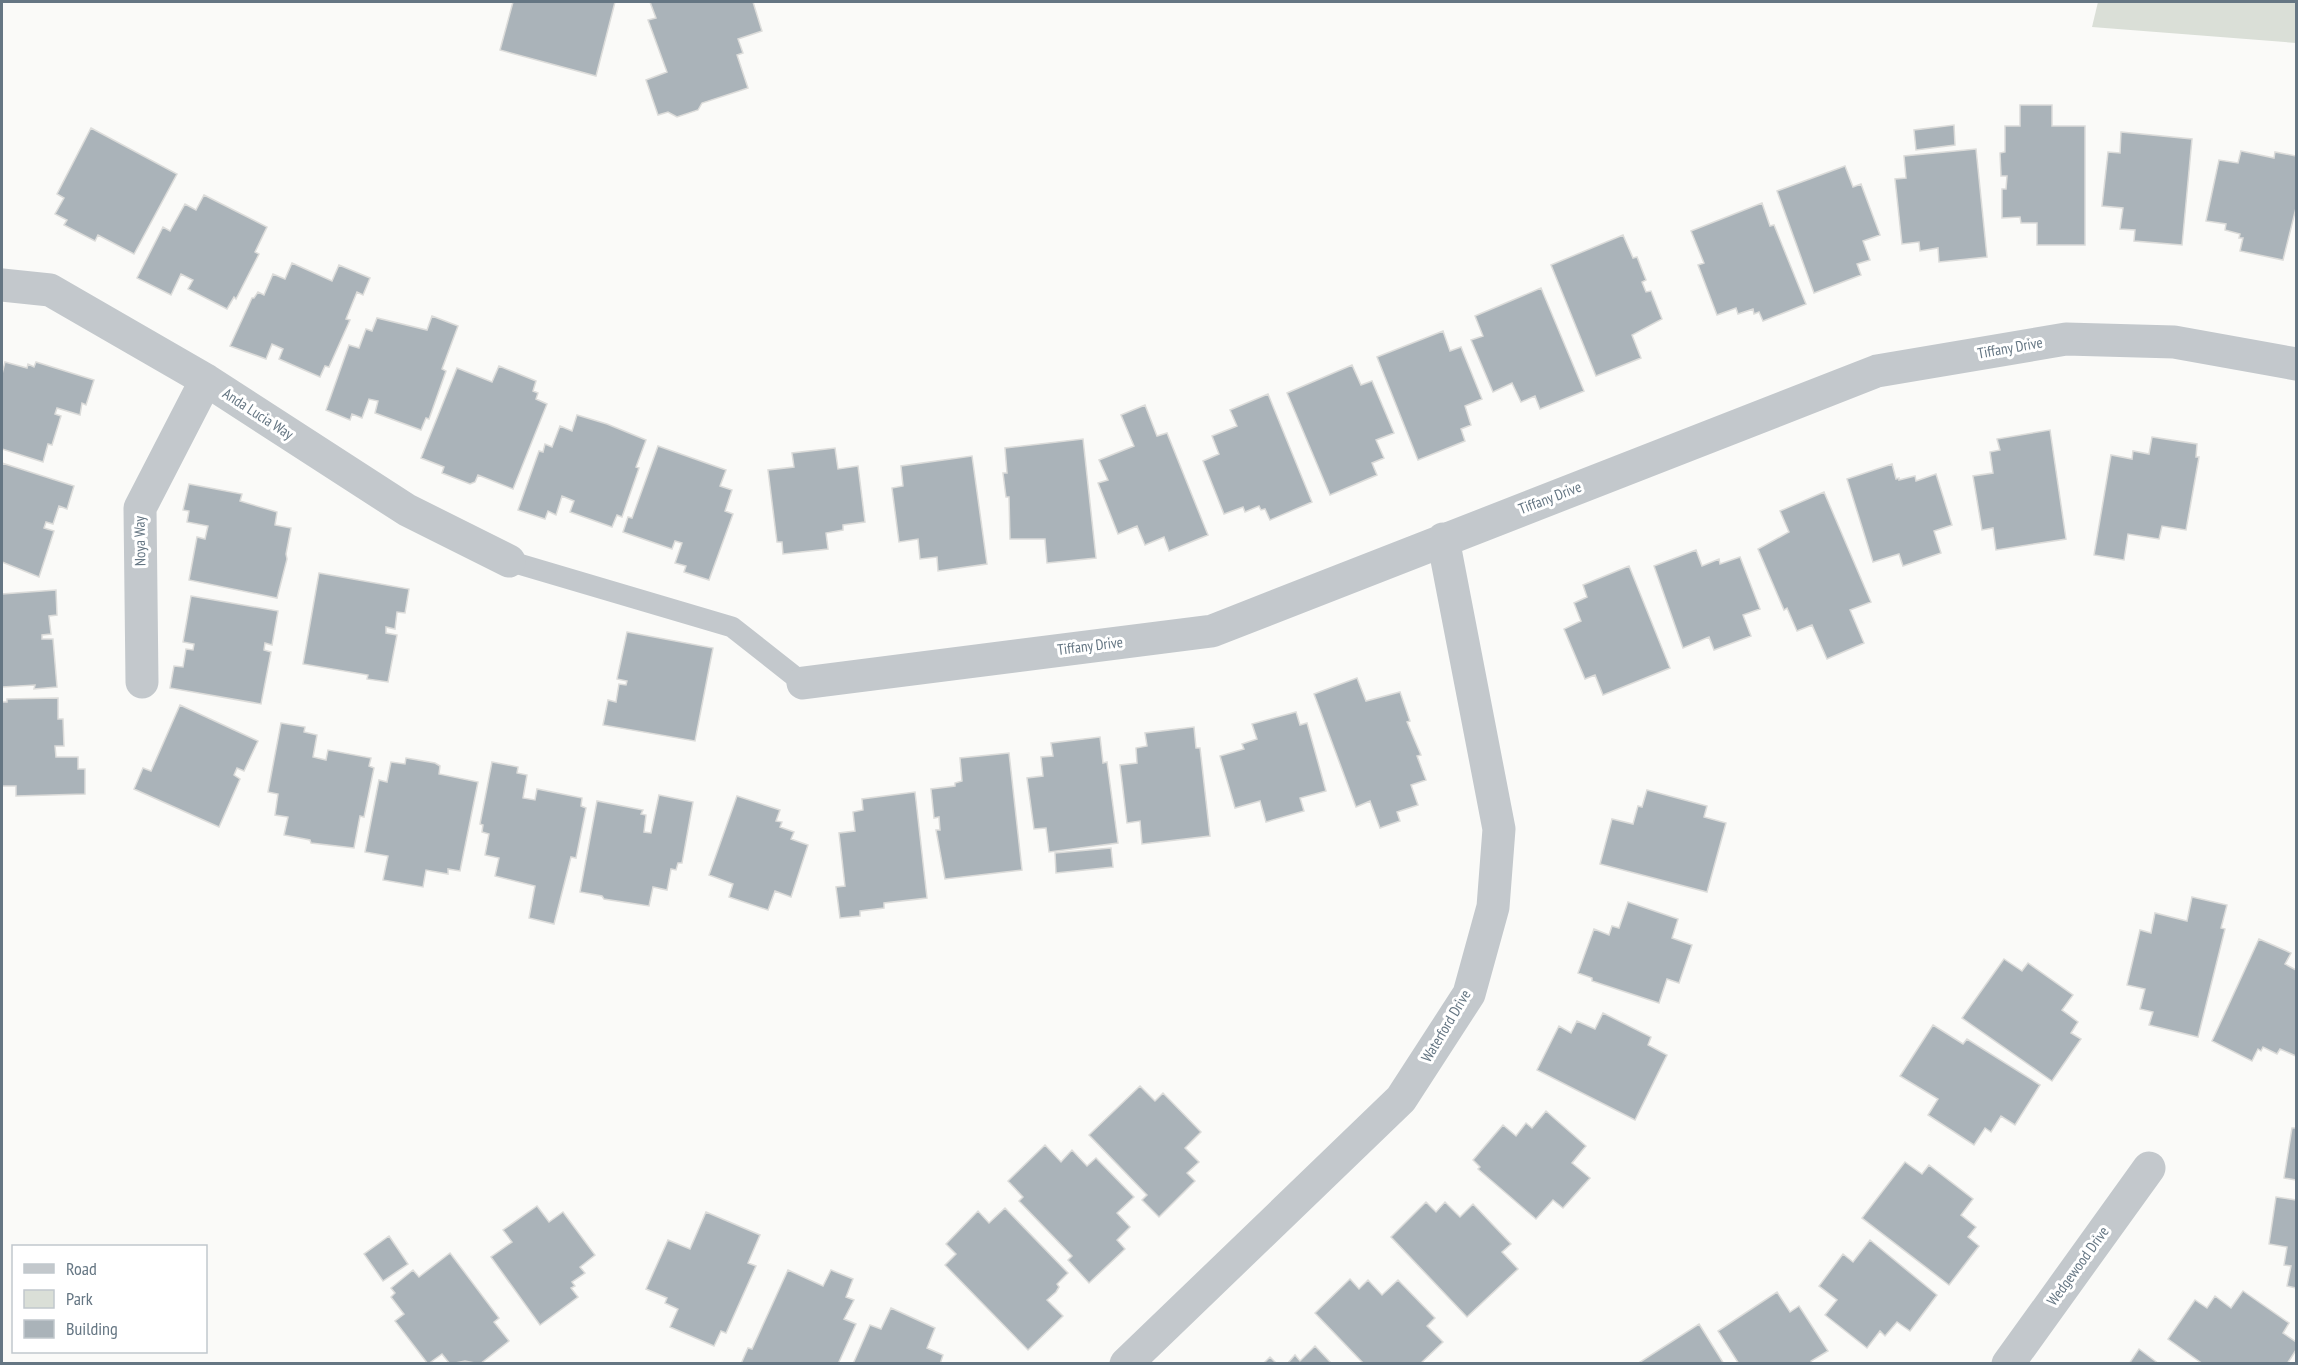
<svg xmlns="http://www.w3.org/2000/svg" width="2298" height="1365" font-family="'PT Sans Narrow',sans-serif">
	<rect width="100%" height="100%" fill="#fafaf8"/>
	<path fill="#dadfd7" d="M 2098,2 L 2296,2 L 2296,43 L 2092,27 Z"/>
	<path fill="#aab3b9" stroke="#dcdcda" stroke-width="1.5" d="M 513,2 L 615,2 L 596,76 L 500,50 Z
		M 650,2 L 753,2 L 762,31 L 738,39 L 743,53 L 737,55 L 748,88 L 702,103 L 698,110 L 677,117 L 668,112 L 658,115 L 646,80 L 667,72 L 648,20 L 656,18 Z
		M 2020,105 L 2052,105 L 2052,126 L 2085,126 L 2085,245 L 2037,245 L 2037,223 L 2021,223 L 2020,217 L 2002,218 L 2002,189 L 2006,189 L 2007,176 L 2001,176 L 2000,153 L 2005,152 L 2005,126 L 2020,126 Z
		M 1954,125 L 1955,145 L 1916,150 L 1914,130 Z
		M 91,128 L 177,174 L 134,254 L 98,235 L 95,241 L 64,225 L 67,220 L 55,214 L 64,198 L 57,194 Z
		M 2121,132 L 2192,139 L 2182,245 L 2134,241 L 2135,230 L 2120,229 L 2123,208 L 2102,206 L 2108,152 L 2120,153 Z
		M 1976,149 L 1987,257 L 1939,262 L 1938,248 L 1920,251 L 1919,242 L 1902,244 L 1895,179 L 1906,178 L 1904,156 Z
		M 2241,151 L 2274,158 L 2275,152 L 2296,156 L 2296,208 L 2283,260 L 2240,251 L 2243,238 L 2239,238 L 2240,234 L 2225,230 L 2226,224 L 2206,221 L 2219,160 L 2238,163 Z
		M 1845,166 L 1853,187 L 1861,184 L 1880,235 L 1863,241 L 1870,260 L 1857,264 L 1861,275 L 1814,293 L 1777,191 Z
		M 204,195 L 267,227 L 255,252 L 259,254 L 236,299 L 234,297 L 227,309 L 188,289 L 193,280 L 181,274 L 171,295 L 137,278 L 163,227 L 170,231 L 185,204 L 196,210 Z
		M 1762,203 L 1770,226 L 1774,225 L 1806,304 L 1763,321 L 1759,312 L 1754,314 L 1753,309 L 1738,314 L 1736,308 L 1717,315 L 1698,265 L 1704,263 L 1691,231 Z
		M 1623,235 L 1633,258 L 1637,257 L 1646,280 L 1642,282 L 1646,292 L 1651,291 L 1662,319 L 1632,335 L 1641,358 L 1596,376 L 1551,265 Z
		M 292,263 L 332,281 L 339,265 L 370,278 L 363,295 L 357,292 L 346,319 L 350,320 L 329,367 L 325,366 L 320,377 L 279,359 L 283,349 L 272,344 L 266,359 L 230,346 L 252,298 L 254,298 L 258,292 L 264,295 L 273,274 L 285,279 Z
		M 1541,288 L 1584,391 L 1540,409 L 1535,396 L 1521,402 L 1512,383 L 1493,392 L 1471,340 L 1483,336 L 1475,316 Z
		M 432,316 L 458,326 L 442,369 L 446,371 L 429,419 L 426,418 L 421,430 L 375,413 L 378,401 L 369,399 L 362,418 L 352,414 L 350,420 L 326,410 L 349,345 L 359,348 L 366,329 L 372,331 L 377,318 L 427,330 Z
		M 1443,331 L 1450,351 L 1461,347 L 1482,399 L 1465,406 L 1471,425 L 1461,429 L 1465,441 L 1418,460 L 1377,357 Z
		M 5,362 L 27,368 L 28,364 L 34,367 L 36,362 L 94,380 L 86,405 L 82,403 L 80,415 L 57,408 L 55,414 L 61,416 L 52,445 L 48,444 L 43,462 L 2,449 L 2,374 Z
		M 1352,365 L 1361,385 L 1372,381 L 1394,433 L 1376,440 L 1384,458 L 1372,463 L 1377,475 L 1330,495 L 1287,393 Z
		M 499,366 L 536,381 L 533,391 L 538,393 L 536,399 L 547,404 L 513,489 L 478,475 L 475,482 L 470,484 L 442,473 L 444,467 L 421,458 L 457,368 L 492,382 Z
		M 1268,394 L 1312,502 L 1270,520 L 1265,509 L 1261,510 L 1259,506 L 1245,512 L 1243,507 L 1224,514 L 1203,461 L 1219,454 L 1212,436 L 1237,426 L 1230,410 Z
		M 1145,405 L 1157,436 L 1167,433 L 1208,535 L 1169,551 L 1164,537 L 1145,545 L 1137,526 L 1118,534 L 1098,483 L 1108,480 L 1099,460 L 1134,446 L 1121,415 Z
		M 577,415 L 607,424 L 646,440 L 636,467 L 639,468 L 622,517 L 617,515 L 612,527 L 570,512 L 574,501 L 562,496 L 556,515 L 548,511 L 545,519 L 518,510 L 539,451 L 543,452 L 545,444 L 552,447 L 560,426 L 572,431 Z
		M 2050,430 L 2066,539 L 1996,550 L 1993,528 L 1982,530 L 1973,476 L 1993,473 L 1990,452 L 2000,450 L 1997,439 Z
		M 2152,437 L 2197,444 L 2196,457 L 2199,457 L 2186,530 L 2162,526 L 2159,539 L 2128,534 L 2124,560 L 2094,555 L 2111,455 L 2132,459 L 2133,451 L 2149,454 Z
		M 1083,439 L 1096,558 L 1047,563 L 1045,539 L 1010,539 L 1009,497 L 1006,497 L 1003,473 L 1007,473 L 1005,448 Z
		M 658,446 L 726,470 L 720,486 L 732,490 L 725,511 L 733,514 L 709,580 L 684,572 L 686,566 L 675,563 L 682,543 L 675,541 L 672,549 L 623,532 L 628,517 L 632,518 Z
		M 835,448 L 838,469 L 858,466 L 865,522 L 843,525 L 843,530 L 826,533 L 828,549 L 783,554 L 782,542 L 777,542 L 768,470 L 794,467 L 792,453 Z
		M 972,456 L 987,564 L 938,571 L 937,557 L 920,559 L 918,539 L 899,542 L 892,488 L 903,486 L 901,466 Z
		M 2,463 L 74,486 L 67,509 L 59,506 L 53,524 L 46,522 L 44,528 L 54,531 L 39,577 L 2,562 Z
		M 1892,464 L 1896,479 L 1899,478 L 1899,480 L 1915,476 L 1916,481 L 1936,474 L 1952,525 L 1934,531 L 1941,553 L 1903,566 L 1899,554 L 1873,562 L 1847,479 Z
		M 189,484 L 242,494 L 240,501 L 277,512 L 275,525 L 291,528 L 286,554 L 287,559 L 277,598 L 189,580 L 197,537 L 205,539 L 208,526 L 187,522 L 189,511 L 183,510 Z
		M 1824,492 L 1871,602 L 1850,610 L 1864,643 L 1827,659 L 1812,625 L 1797,631 L 1787,608 L 1784,610 L 1758,549 L 1789,532 L 1780,511 Z
		M 1696,550 L 1702,566 L 1719,559 L 1720,564 L 1740,557 L 1760,609 L 1743,615 L 1751,636 L 1714,650 L 1709,637 L 1683,648 L 1654,566 Z
		M 1629,566 L 1670,668 L 1603,695 L 1595,675 L 1585,679 L 1564,629 L 1581,621 L 1574,603 L 1587,597 L 1583,585 Z
		M 319,573 L 409,589 L 405,613 L 397,612 L 395,629 L 386,627 L 386,633 L 397,635 L 388,682 L 367,679 L 368,675 L 303,664 Z
		M 56,590 L 57,615 L 49,616 L 51,634 L 42,635 L 42,639 L 53,639 L 57,687 L 34,689 L 35,685 L 2,687 L 2,594 Z
		M 191,596 L 278,611 L 272,645 L 265,643 L 264,650 L 271,652 L 261,704 L 170,688 L 174,666 L 183,667 L 186,649 L 193,650 L 194,644 L 183,642 Z
		M 627,632 L 713,648 L 695,741 L 603,725 L 608,700 L 616,702 L 619,684 L 626,685 L 627,681 L 617,679 Z
		M 1357,678 L 1366,701 L 1400,692 L 1410,721 L 1407,722 L 1421,755 L 1417,756 L 1426,780 L 1411,785 L 1418,805 L 1397,812 L 1400,821 L 1380,828 L 1370,801 L 1356,807 L 1314,694 Z
		M 58,698 L 58,719 L 63,719 L 64,746 L 55,746 L 56,757 L 78,757 L 78,769 L 85,769 L 85,794 L 16,796 L 16,786 L 2,786 L 2,702 L 7,702 L 7,699 Z
		M 180,705 L 258,741 L 244,771 L 237,768 L 234,775 L 240,779 L 219,827 L 134,789 L 143,768 L 151,771 Z
		M 1296,712 L 1300,725 L 1307,723 L 1326,791 L 1300,798 L 1304,811 L 1266,822 L 1260,801 L 1235,808 L 1220,756 L 1244,749 L 1242,744 L 1257,739 L 1252,724 Z
		M 281,723 L 305,727 L 304,732 L 317,735 L 313,757 L 326,760 L 328,750 L 371,758 L 369,766 L 374,768 L 364,817 L 360,816 L 354,848 L 311,843 L 310,840 L 284,835 L 288,817 L 275,815 L 278,794 L 268,792 Z
		M 1194,727 L 1196,748 L 1200,748 L 1210,836 L 1142,844 L 1140,821 L 1127,823 L 1120,765 L 1137,763 L 1136,748 L 1147,746 L 1145,733 Z
		M 1100,737 L 1103,763 L 1107,762 L 1118,843 L 1049,852 L 1046,828 L 1034,829 L 1027,778 L 1043,776 L 1041,757 L 1053,756 L 1051,743 Z
		M 1009,753 L 1022,870 L 945,879 L 936,830 L 940,830 L 939,817 L 934,818 L 931,789 L 955,786 L 955,783 L 962,781 L 960,758 Z
		M 406,758 L 435,763 L 440,766 L 439,774 L 478,782 L 460,871 L 448,869 L 448,874 L 426,870 L 423,887 L 383,880 L 388,856 L 365,852 L 379,780 L 387,782 L 391,762 L 405,764 Z
		M 492,762 L 518,767 L 517,773 L 527,775 L 523,798 L 535,800 L 537,789 L 582,798 L 581,806 L 586,808 L 576,858 L 571,857 L 554,924 L 529,918 L 535,886 L 495,876 L 499,858 L 485,855 L 489,834 L 482,832 L 483,825 L 480,824 Z
		M 1647,790 L 1707,806 L 1704,817 L 1726,823 L 1707,892 L 1600,864 L 1612,819 L 1633,824 L 1638,806 L 1642,807 Z
		M 915,792 L 927,898 L 884,903 L 884,908 L 860,911 L 860,916 L 840,918 L 836,887 L 845,886 L 839,833 L 855,831 L 853,812 L 863,810 L 862,799 Z
		M 659,795 L 693,802 L 682,863 L 678,863 L 676,870 L 671,869 L 667,890 L 653,887 L 649,906 L 604,899 L 602,896 L 580,892 L 597,801 L 643,810 L 641,814 L 646,815 L 644,832 L 651,833 Z
		M 737,796 L 780,810 L 776,821 L 782,822 L 780,827 L 794,832 L 791,839 L 808,845 L 791,897 L 775,891 L 768,910 L 729,897 L 733,884 L 709,875 Z
		M 1111,848 L 1113,867 L 1056,873 L 1055,853 Z
		M 2192,897 L 2227,905 L 2221,928 L 2225,929 L 2198,1037 L 2149,1025 L 2153,1012 L 2140,1009 L 2145,989 L 2127,985 L 2140,930 L 2151,933 L 2155,913 L 2187,921 Z
		M 1628,902 L 1678,919 L 1672,938 L 1692,945 L 1679,983 L 1667,979 L 1659,1003 L 1592,981 L 1592,978 L 1578,973 L 1594,929 L 1609,935 L 1612,926 L 1619,928 Z
		M 2259,939 L 2291,953 L 2285,964 L 2296,970 L 2296,1056 L 2280,1049 L 2277,1054 L 2263,1047 L 2261,1051 L 2258,1049 L 2252,1061 L 2212,1041 Z
		M 2004,959 L 2022,971 L 2028,963 L 2073,995 L 2062,1010 L 2078,1022 L 2071,1033 L 2081,1039 L 2052,1081 L 1962,1018 Z
		M 1603,1013 L 1651,1037 L 1648,1045 L 1667,1055 L 1635,1120 L 1537,1070 L 1559,1026 L 1571,1033 L 1577,1021 L 1595,1029 Z
		M 1933,1025 L 1963,1044 L 1967,1039 L 2040,1085 L 2015,1125 L 2001,1116 L 1991,1132 L 1985,1128 L 1974,1145 L 1928,1115 L 1938,1099 L 1900,1076 Z
		M 1140,1086 L 1155,1101 L 1163,1093 L 1201,1132 L 1185,1148 L 1199,1162 L 1187,1173 L 1195,1181 L 1159,1217 L 1142,1200 L 1147,1195 L 1089,1135 Z
		M 1546,1111 L 1586,1146 L 1572,1163 L 1590,1178 L 1563,1208 L 1553,1200 L 1536,1219 L 1478,1169 L 1480,1167 L 1473,1160 L 1503,1125 L 1516,1136 L 1526,1123 L 1532,1128 Z
		M 2292,1128 L 2296,1128 L 2296,1180 L 2284,1178 Z
		M 1045,1145 L 1061,1162 L 1072,1150 L 1087,1166 L 1096,1158 L 1134,1197 L 1117,1213 L 1130,1227 L 1117,1240 L 1125,1249 L 1089,1283 L 1068,1260 L 1072,1256 L 1019,1201 L 1023,1197 L 1008,1181 Z
		M 1905,1162 L 1922,1174 L 1929,1165 L 1973,1199 L 1961,1215 L 1976,1227 L 1968,1237 L 1979,1246 L 1949,1285 L 1862,1218 Z
		M 2276,1197 L 2296,1200 L 2296,1288 L 2287,1286 L 2291,1266 L 2284,1265 L 2287,1247 L 2269,1244 Z
		M 1426,1202 L 1436,1212 L 1445,1202 L 1460,1217 L 1473,1204 L 1511,1244 L 1502,1252 L 1518,1269 L 1467,1317 L 1391,1237 Z
		M 537,1206 L 549,1222 L 563,1212 L 595,1255 L 580,1267 L 585,1273 L 572,1282 L 575,1286 L 571,1288 L 578,1297 L 540,1325 L 491,1257 L 512,1242 L 503,1230 Z
		M 1005,1208 L 1068,1273 L 1057,1284 L 1059,1287 L 1056,1292 L 1047,1300 L 1063,1316 L 1028,1350 L 945,1265 L 956,1254 L 946,1244 L 978,1211 L 989,1223 Z
		M 706,1212 L 760,1235 L 748,1263 L 756,1266 L 726,1333 L 721,1331 L 714,1346 L 670,1327 L 678,1309 L 665,1303 L 667,1298 L 646,1289 L 668,1240 L 690,1249 Z
		M 389,1236 L 408,1264 L 383,1281 L 364,1254 Z
		M 1870,1240 L 1937,1295 L 1910,1331 L 1897,1322 L 1885,1336 L 1880,1331 L 1867,1348 L 1825,1315 L 1837,1300 L 1819,1286 L 1843,1254 L 1853,1262 Z
		M 450,1253 L 499,1318 L 494,1322 L 509,1341 L 480,1364 L 465,1361 L 450,1364 L 442,1354 L 428,1364 L 395,1321 L 404,1314 L 391,1297 L 395,1293 L 391,1288 L 413,1270 L 419,1277 Z
		M 788,1270 L 823,1286 L 831,1270 L 853,1279 L 846,1297 L 854,1300 L 844,1319 L 856,1324 L 838,1364 L 741,1364 L 748,1348 L 752,1349 Z
		M 1350,1279 L 1359,1289 L 1368,1280 L 1382,1295 L 1398,1280 L 1435,1318 L 1427,1326 L 1443,1342 L 1420,1364 L 1364,1364 L 1315,1313 Z
		M 2243,1291 L 2289,1323 L 2283,1333 L 2296,1342 L 2296,1350 L 2287,1364 L 2203,1364 L 2168,1339 L 2195,1300 L 2207,1308 L 2215,1296 L 2231,1308 Z
		M 1777,1292 L 1790,1312 L 1799,1306 L 1828,1351 L 1811,1361 L 1812,1364 L 1739,1364 L 1718,1331 Z
		M 891,1308 L 935,1328 L 927,1348 L 943,1355 L 940,1364 L 853,1364 L 870,1325 L 881,1329 Z
		M 1699,1324 L 1724,1364 L 1637,1364 Z
		M 1315,1346 L 1332,1364 L 1287,1364 L 1295,1355 L 1300,1361 Z
		M 2139,1349 L 2159,1364 L 2129,1364 Z
		M 1270,1357 L 1277,1364 L 1263,1364 Z"/>
	<g fill="none" stroke-linecap="round" stroke-linejoin="round">
		<path stroke="#c3c8cc" stroke-width="21" d="M 509,561 L 732,627 L 803,683"/>
		<path stroke="#c3c8cc" stroke-width="33" d="M 2,285 L 50,290 L 206,380 L 407,510 L 509,561
			M 142,682 L 140,508 L 206,380
			M 803,683 L 1212,631 L 1877,371 L 2066,339 L 2174,342 L 2296,364
			M 1126,1364 L 1401,1099 L 1469,994 L 1493,907 L 1499,829 L 1443,539
			M 2008,1364 L 2149,1168"/>
	</g>
	<g text-anchor="middle" stroke-width="6" stroke-linejoin="round" paint-order="stroke">
		<g font-size="15" fill="#657683" stroke="#fff">
			<text transform="translate(2010 348) rotate(-10)" y="5">Tiffany Drive</text>
			<text transform="translate(258 414) rotate(33)" y="5">Anda Lucia Way</text>
			<text transform="translate(1550 498) rotate(-21)" y="5">Tiffany Drive</text>
			<text transform="translate(140 541) rotate(-91)" y="5">Noya Way</text>
			<text transform="translate(1090 646) rotate(-7)" y="5">Tiffany Drive</text>
			<text transform="translate(1446 1026) rotate(-59)" y="5">Waterford Drive</text>
			<text transform="translate(2078 1266) rotate(-54)" y="5">Wedgewood Drive</text>
		</g>
	</g>
	<rect width="2298" height="1365" fill="none" stroke="#657683" stroke-width="6"/>
	<rect x="12" y="1245" width="195" height="108" fill="#ffffff" stroke="#c1c8cd" stroke-width="1.5"/>
	<rect x="24" y="1264" width="30" height="9" fill="#c3c8cc" stroke="#c1c8cd" stroke-width="1.5"/>
	<text x="66" y="1275" font-size="18" fill="#657683">Road</text>
	<rect x="24" y="1290" width="30" height="18" fill="#dadfd7" stroke="#c1c8cd" stroke-width="1.5"/>
	<text x="66" y="1305" font-size="18" fill="#657683">Park</text>
	<rect x="24" y="1320" width="30" height="18" fill="#aab3b9" stroke="#c1c8cd" stroke-width="1.5"/>
	<text x="66" y="1335" font-size="18" fill="#657683">Building</text>
</svg>
